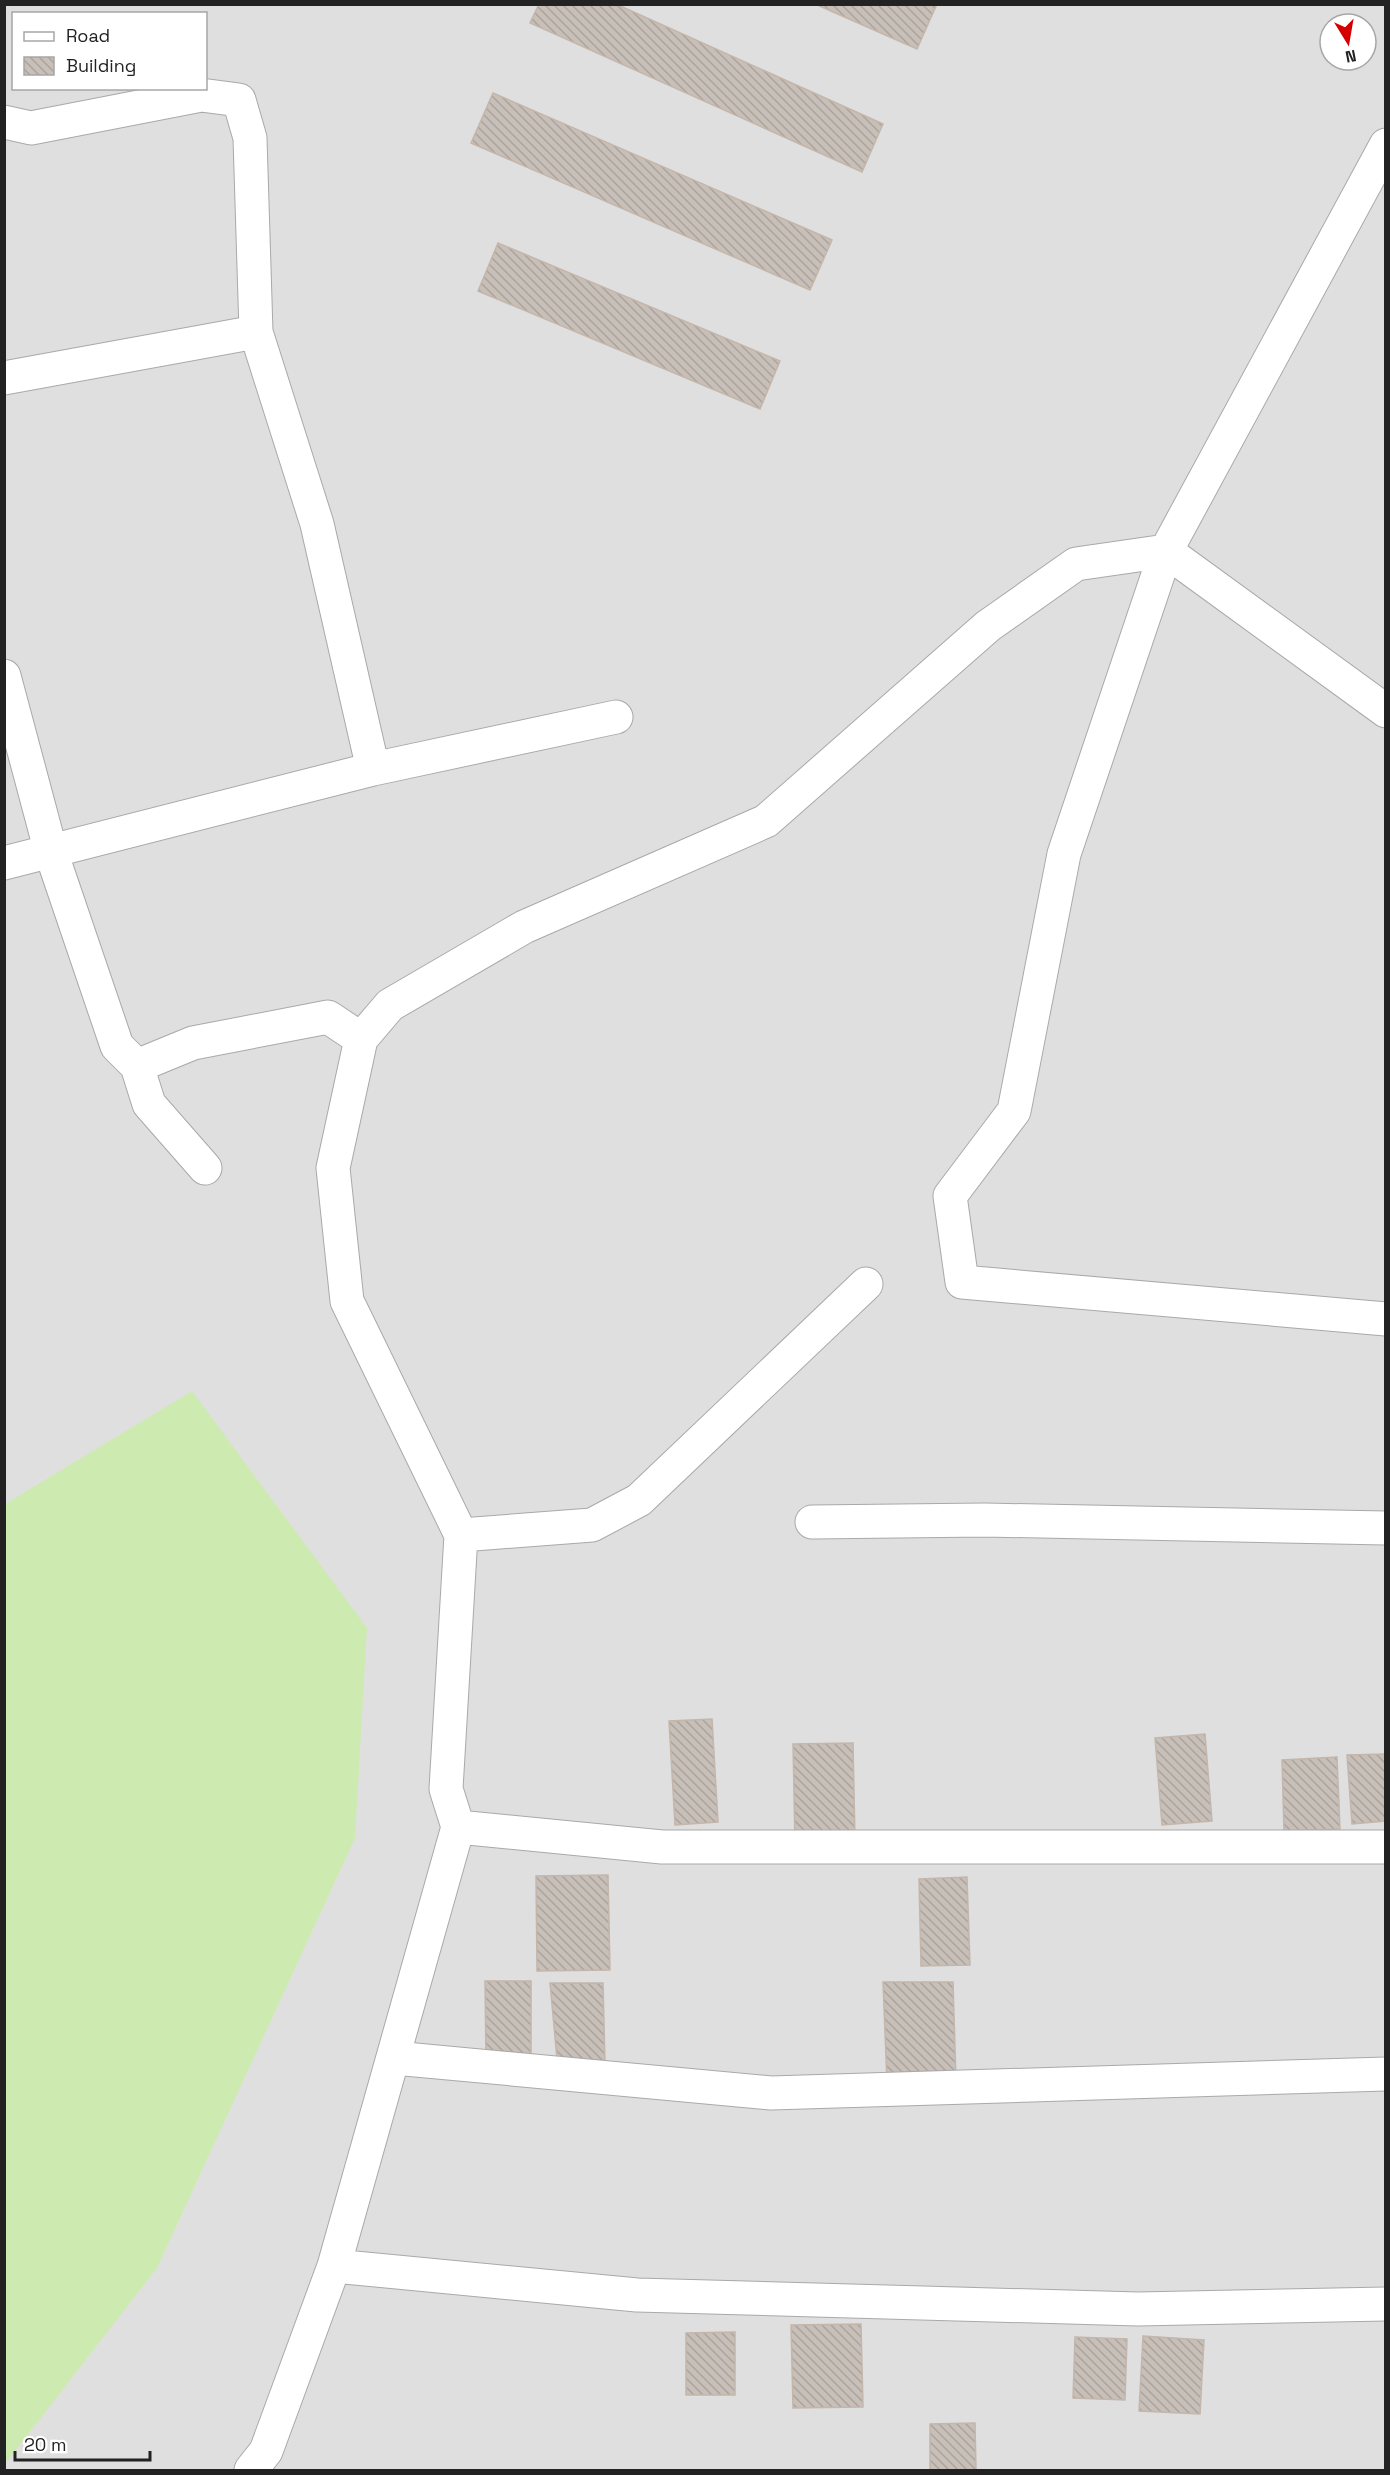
<svg xmlns="http://www.w3.org/2000/svg" width="1390" height="2475" font-family="'Space Grotesk',sans-serif">
	<defs>
		<pattern id="building-back-hatch" width="6" height="6" patternUnits="userSpaceOnUse" patternTransform="scale(1.5)"><rect width="6" height="6" fill="#c7bfb8"/><path d="M-1 5l2 2M0 0l6 6M5-1l2 2" fill="none" stroke="#aba49e"/></pattern>
	</defs>
	<rect width="100%" height="100%" fill="#f2efe9"/>
	<path fill="#e0dfdf" fill-rule="evenodd" d="M 5,5 L 1385,5 L 1385,2470 L 5,2470 ZM 14,14 L 206,14 L 206,88 L 14,88 ZM 1330,24 L 1366,24 L 1366,60 L 1330,60 Z"/>
	<path fill="#cdebb0" d="M 192,1391 L 367,1628 L 355,1838 L 157,2268 L 5,2464 L 5,1504 Z"/>
	<path fill="url(#building-back-hatch)" stroke="#c4b6ab" stroke-width="1.5" d="M 539,4 L 616,4 L 883,124 L 862,172 L 530,23 Z
		M 815,4 L 937,4 L 917,49 Z
		M 493,93 L 832,240 L 810,290 L 471,143 Z
		M 498,243 L 780,361 L 760,409 L 478,291 Z
		M 712,1719 L 718,1822 L 675,1825 L 669,1721 Z
		M 1205,1734 L 1212,1821 L 1162,1825 L 1155,1738 Z
		M 853,1743 L 855,1841 L 795,1842 L 793,1744 Z
		M 1386,1754 L 1386,1821 L 1352,1824 L 1347,1755 Z
		M 1337,1757 L 1340,1829 L 1284,1831 L 1282,1760 Z
		M 608,1875 L 610,1970 L 537,1971 L 536,1876 Z
		M 967,1877 L 970,1965 L 921,1966 L 919,1879 Z
		M 485,1981 L 531,1981 L 531,2061 L 486,2061 Z
		M 883,1982 L 953,1982 L 956,2081 L 887,2083 Z
		M 550,1983 L 603,1983 L 605,2065 L 557,2059 Z
		M 861,2324 L 863,2407 L 793,2408 L 791,2325 Z
		M 735,2332 L 735,2395 L 686,2395 L 686,2333 Z
		M 1143,2336 L 1204,2340 L 1200,2414 L 1139,2411 Z
		M 1075,2337 L 1127,2339 L 1125,2400 L 1073,2398 Z
		M 975,2423 L 976,2470 L 930,2470 L 930,2424 Z"/>
	<g fill="none" stroke-linecap="round" stroke-linejoin="round">
		<g stroke="#a9a9a9" stroke-width="35">
			<path id="minor" d="M 4,122 L 31,128 L 201,95 L 239,100 L 250,138 L 256,332 L 317,524 L 373,769
				M 1386,145 L 1166,551 L 1064,854 L 1014,1111 L 950,1196 L 962,1282 L 1386,1319
				M 4,378 L 256,332
				M 4,676 L 51,852 L 117,1046 L 137,1066 L 149,1104 L 205,1168
				M 4,863 L 373,769 L 616,717
				M 137,1066 L 193,1043 L 328,1017 L 361,1039
				M 812,1522 L 985,1520 L 1386,1528
				M 461,1535 L 592,1525 L 639,1500 L 866,1284
				M 458,1827 L 662,1847 L 1386,1847
				M 394,2058 L 771,2093 L 1386,2074
				M 334,2266 L 637,2295 L 1138,2309 L 1386,2304
				M 251,2470 L 266,2451 L 334,2266 L 458,1827 L 446,1789 L 461,1535 L 347,1301 L 333,1168 L 361,1039 L 390,1005 L 524,927 L 766,821 L 988,626 L 1076,564 L 1166,551 L 1386,711"/>
		</g>
		<use href="#minor" stroke="#fff" stroke-width="33"/>
	</g>
	<rect width="1390" height="2475" fill="none" stroke="#222222" stroke-width="12"/>
	<rect x="12" y="12" width="195" height="78" fill="#ffffff" stroke="#a7a7a7" stroke-width="1.5"/>
	<rect x="24" y="32" width="30" height="9" fill="#ffffff" stroke="#a7a7a7" stroke-width="1.5"/>
	<text x="66" y="42" font-size="18" fill="#222222">Road</text>
	<rect x="24" y="57" width="30" height="18" fill="url(#building-back-hatch)" stroke="#a7a7a7" stroke-width="1.5"/>
	<text x="66" y="72" font-size="18" fill="#222222">Building</text>
	<g transform="translate(1348 42) rotate(169)"><circle r="28" fill="#ffffff" stroke="#a7a7a7" stroke-width="1.5"/>
	<path d="M0-4.5L10 22L0 15L-10 22Z" fill="#d40000"/>
	<text y="-9" font-size="16" font-weight="bold" text-anchor="middle" fill="#222222">N</text>
	</g>
	<path d="M15 2451v9h135v-9" fill="none" stroke="#222222" stroke-width="3"/>
	<text x="24" y="2451" font-size="18" fill="#222222" stroke="#ffffff" stroke-width="4.5" paint-order="stroke">20 m</text>
</svg>
